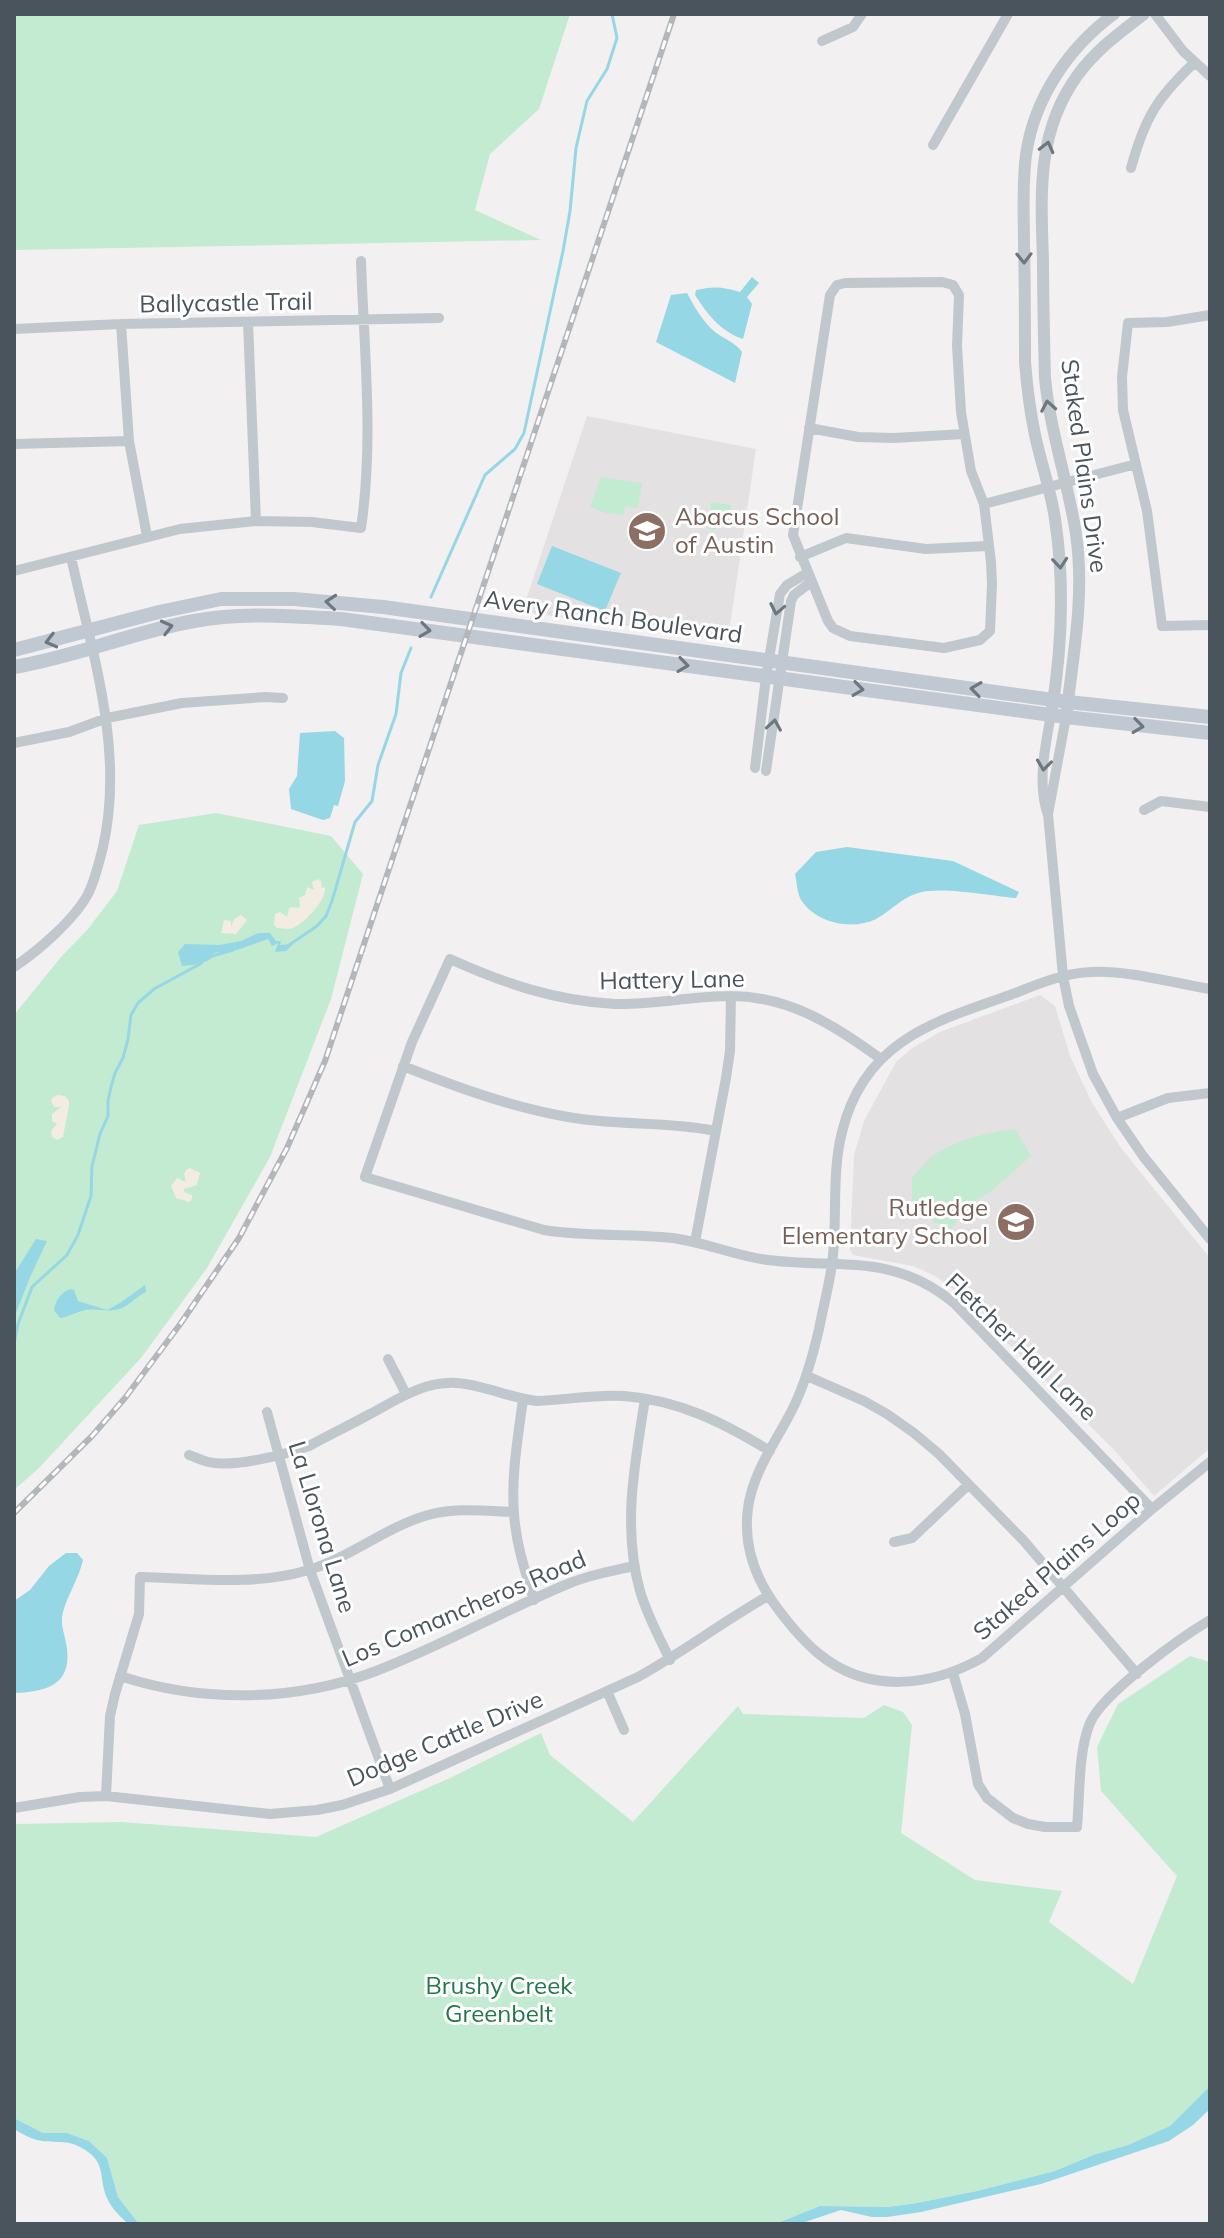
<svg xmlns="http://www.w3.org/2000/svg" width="1224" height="2238" font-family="Mulish,sans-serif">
	<rect width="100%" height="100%" fill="#f2f0f0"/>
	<path fill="#e3e1e2" d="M 587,416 L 756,449 L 728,639 L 522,612 Z
		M 1040,995 L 1055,1006 L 1070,1056 L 1092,1103 L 1121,1148 L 1210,1258 L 1210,1448 L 1154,1496 L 1116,1452 L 957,1292 L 935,1276 L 913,1266 L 853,1255 L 850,1249 L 854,1155 L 864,1121 L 896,1062 L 911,1049 L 940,1032 Z"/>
	<path fill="#c3ebd1" d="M 14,14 L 570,14 L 539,109 L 490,154 L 475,210 L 541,240 L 14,250 Z
		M 601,477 L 642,483 L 638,508 L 625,506 L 624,515 L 606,513 L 590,507 Z
		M 711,502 L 731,505 L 732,507 L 715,530 L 708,529 Z
		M 216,813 L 331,836 L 363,874 L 331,999 L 270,1157 L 207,1268 L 141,1358 L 38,1469 L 14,1490 L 14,1015 L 61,957 L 88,929 L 117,891 L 139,825 Z
		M 1015,1129 L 1031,1156 L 990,1192 L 964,1207 L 951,1230 L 912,1210 L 912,1178 C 919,1171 926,1160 934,1155 C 959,1139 987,1133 1015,1129 Z
		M 1190,1656 L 1210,1662 L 1210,2086 L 1170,2126 L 1128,2145 L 1093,2155 L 1055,2171 L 977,2191 L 917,2203 L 888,2207 L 820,2206 L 775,2224 L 139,2224 L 118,2197 L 107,2158 L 89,2141 L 67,2133 L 43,2133 L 14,2118 L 14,1824 L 122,1822 L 316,1837 L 450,1778 L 541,1733 L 550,1755 L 633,1822 L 738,1706 L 743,1714 L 864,1718 L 884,1705 L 903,1712 L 912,1725 L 901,1833 L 975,1880 L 1062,1891 L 1049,1922 L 1133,1984 L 1177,1876 L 1101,1791 L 1097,1747 L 1118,1704 Z"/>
	<path fill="#f2ece3" d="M 318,879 L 321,881 L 322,888 L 325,887 C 327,900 303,926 290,929 C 285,929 281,928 277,928 L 274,925 L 275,914 L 280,912 L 287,917 L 289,908 L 293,907 L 298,908 L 300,906 L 299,898 L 305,895 L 307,887 L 314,890 L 312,882 Z
		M 241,915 L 247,920 L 236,934 L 221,933 L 224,920 L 231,921 L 231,927 L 234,919 Z
		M 58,1095 L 65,1096 L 69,1101 L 69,1106 L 63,1137 L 57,1140 L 52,1137 L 51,1131 L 57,1124 L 52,1121 L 52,1114 L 61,1107 L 54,1107 L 51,1101 L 53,1097 Z
		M 190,1168 L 200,1173 L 197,1185 L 184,1189 L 184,1192 L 192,1195 L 192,1199 L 189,1202 L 176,1198 L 171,1186 L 177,1178 L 186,1182 L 184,1174 L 186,1170 Z"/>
	<path fill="#95d7e4" d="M 752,277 L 759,283 L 747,297 L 752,304 L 743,339 C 720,331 708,315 695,295 L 696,290 C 716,286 722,287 740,292 Z
		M 687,293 C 694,306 703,322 715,332 C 724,339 735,342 742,352 L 735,383 L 656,342 L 671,295 Z
		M 552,546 L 621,573 L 605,611 L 537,584 Z
		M 335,731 L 344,738 L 345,781 L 338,806 L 334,805 L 330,818 L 323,820 L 291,809 L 289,789 L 297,776 L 300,733 Z
		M 847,847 L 953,861 L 1019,892 L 1016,898 C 990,896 942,886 918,893 C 901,898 891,911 876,919 C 852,931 814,923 800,898 C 797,891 797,882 795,874 L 816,852 Z
		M 258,933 L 270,933 L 276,941 L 281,941 L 280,945 L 293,944 L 286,951 L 275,952 L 278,943 L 272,946 L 268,939 L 237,950 L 214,953 L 202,964 L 182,966 L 178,952 L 185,944 L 219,945 L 241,941 Z
		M 36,1239 L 47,1241 L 31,1275 L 14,1318 L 14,1274 Z
		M 145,1285 L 146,1292 C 137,1296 132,1303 124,1307 C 110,1314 99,1308 85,1310 C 76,1312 69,1317 60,1318 L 54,1310 C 56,1299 61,1293 70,1289 L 74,1290 L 78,1301 L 107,1310 L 120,1303 Z
		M 66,1553 L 77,1553 L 83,1560 C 79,1578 68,1594 63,1612 C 60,1624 64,1632 66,1643 C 74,1684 48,1692 14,1693 L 14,1601 L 30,1590 L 49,1566 Z
		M 1210,2086 L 1210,2109 L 1193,2125 L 1169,2141 L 1041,2184 L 921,2212 L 887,2217 L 872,2217 L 841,2210 L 799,2224 L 775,2224 L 820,2206 L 888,2207 L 917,2203 L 977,2191 L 1055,2171 L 1093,2155 L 1128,2145 L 1170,2126 Z
		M 14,2118 L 43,2133 L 67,2133 L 89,2141 L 107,2158 L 118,2197 L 139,2224 L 128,2224 C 121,2217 112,2209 108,2200 C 97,2178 109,2162 80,2147 C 66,2139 52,2144 37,2140 C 29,2138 21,2133 14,2129 Z"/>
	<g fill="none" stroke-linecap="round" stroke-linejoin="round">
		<path stroke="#95d7e4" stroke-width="3" d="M 431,597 L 485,475 L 515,449 L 524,433 L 563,251 L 570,211 L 576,148 L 587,101 L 607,69 L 617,38 L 612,14
			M 289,945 L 317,926 L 326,916 L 332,901 L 355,822 L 372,801 L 378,765 L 396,714 L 401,673 L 411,648
			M 206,960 L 212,956 L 233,950
			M 14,1344 L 18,1324 L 32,1287 L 67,1255 L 78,1235 L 91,1196 L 92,1166 L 100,1134 L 108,1116 L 108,1101 L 111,1087 L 115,1073 L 123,1058 L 128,1039 L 131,1015 L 138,1003 L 154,989 L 200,964"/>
		<path stroke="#c0c8cd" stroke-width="10" d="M 1155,14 L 1183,51 L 1210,76
			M 822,41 L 853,27 L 862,14
			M 933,145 L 1008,14
			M 1131,168 C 1145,117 1157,98 1195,62
			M 942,282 L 953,285 L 959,295 L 957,346 L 961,412 L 971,471 L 984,504 L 991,562 L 992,584 L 990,631 L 980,640 L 944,648 L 850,636 L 833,628 L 828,621 L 793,535 L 830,295 L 837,285 L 845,283 Z
			M 1210,315 L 1167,322 L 1128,323 L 1122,377 L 1123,410 L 1147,511 L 1162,626 L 1210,625
			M 248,322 L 256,521
			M 121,324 L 129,441 L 147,536
			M 14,329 L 121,324 L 439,318
			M 809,428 L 858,437 L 894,438 L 964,434
			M 14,444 L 129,441
			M 984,504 L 1136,464
			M 800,557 L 846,538 L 926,549 L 988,546
			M 14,571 L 180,529 L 256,521 L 312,522 L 361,528 C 374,440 364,350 361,261
			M 1066,717 L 1048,814 L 1063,976 L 1069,1006 L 1093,1074 L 1117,1118 L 1143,1156 L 1210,1239
			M 14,743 L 69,732 L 107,718 L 182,703 L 265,697 L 283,698
			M 755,768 L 766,677 L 780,594 L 787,585 L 807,573
			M 766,771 L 791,601 L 794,595 L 811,582
			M 1144,810 L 1161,801 L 1210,807
			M 1048,815 C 1037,785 1045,746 1051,715
			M 14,967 C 38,951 74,920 88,894 C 95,880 99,863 103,847 C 125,750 92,653 71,557
			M 1210,989 C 1174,983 1127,970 1091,972 C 1063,973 1036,985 1010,995 C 932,1022 864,1042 842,1132 C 831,1175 838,1221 832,1264 C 829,1286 823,1308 819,1329 C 813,1355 806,1380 795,1404 C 779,1438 753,1470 748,1508 C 743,1545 756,1580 778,1609 C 790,1625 803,1641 819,1654 C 868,1694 930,1687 982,1658 L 1152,1509 L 1210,1462
			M 881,1059 C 836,1026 789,996 731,996 C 692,996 654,1005 615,1004 C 555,1001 503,983 450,959 L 412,1042 L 365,1177 L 544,1230 C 586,1237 629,1233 672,1238 C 705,1242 735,1256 768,1260 C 839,1269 894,1252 955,1304 L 1152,1509
			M 403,1066 C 456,1087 511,1107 568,1117 C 617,1126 667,1121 716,1131
			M 1117,1118 L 1168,1098 L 1210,1093
			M 695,1242 L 726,1078 L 730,1051 L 731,996
			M 388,1359 L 406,1394
			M 807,1376 L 864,1401 L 887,1414 L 914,1433 L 939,1454 L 1024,1541 L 1137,1674
			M 523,1399 C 518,1437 511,1476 514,1514 C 516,1544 525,1571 534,1600
			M 645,1399 C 635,1463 622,1526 640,1591 C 647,1615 659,1637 670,1660
			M 267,1412 L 310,1570 L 390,1789
			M 189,1455 C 195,1457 201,1460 208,1462 C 233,1468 284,1455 309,1446 C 329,1435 350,1425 370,1414 C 398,1399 424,1381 457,1383 C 485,1385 509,1398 537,1401 C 566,1400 595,1394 624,1396 C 679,1400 724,1423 770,1451
			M 894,1542 L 912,1538 L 968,1485
			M 953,1673 L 965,1714 L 978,1784 L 987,1798 L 1013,1818 L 1028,1824 L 1045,1827 L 1077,1827 C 1080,1795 1078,1752 1090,1723 C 1103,1693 1180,1638 1210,1620
			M 120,1676 C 202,1703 295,1702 376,1671 C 442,1646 504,1610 570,1583 C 590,1575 612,1571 634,1566
			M 607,1691 L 624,1730
			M 106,1796 L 110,1716 L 115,1694 L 139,1614 L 140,1577 C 194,1578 253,1586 305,1571 C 349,1559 385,1527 428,1515 C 455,1507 486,1511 514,1512
			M 14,1808 L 80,1797 L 106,1796 L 270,1814 L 317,1810 L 342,1805 L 390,1789 L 638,1677 C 683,1652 724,1621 768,1596"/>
		<path stroke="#c0c8cd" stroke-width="12" d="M 1051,715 C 1062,650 1065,585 1055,519 C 1051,491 1041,463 1035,435 C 1030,411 1027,387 1025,362 C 1025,324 1025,285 1024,246 C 1024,216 1022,185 1026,155 C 1034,98 1069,47 1114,14
			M 1066,717 C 1073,656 1085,596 1076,534 C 1068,482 1050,431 1045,378 C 1044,339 1043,300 1043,261 C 1041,195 1036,133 1077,76 C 1095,51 1119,33 1144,14"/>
		<path stroke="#c0c9d2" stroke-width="14" d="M 14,650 L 159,612 L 221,599 L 294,599 L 383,607 L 1068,702 L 1210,717
			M 14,667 C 75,657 133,632 194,621 C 243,612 292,616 341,619 L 1066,717 L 1210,733"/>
		<g stroke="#b3b6ba" stroke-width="6">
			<path id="rail" d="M 14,1513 L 92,1436 L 125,1398 L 181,1323 L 239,1238 L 287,1148 L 325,1061 L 674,14"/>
		</g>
		<use href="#rail" stroke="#fff" stroke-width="3" stroke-dasharray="9" stroke-linecap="butt"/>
	</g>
	<defs><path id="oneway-chevron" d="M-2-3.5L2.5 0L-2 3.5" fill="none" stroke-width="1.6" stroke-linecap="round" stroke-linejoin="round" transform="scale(2)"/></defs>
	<g stroke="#6d777e">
		<use href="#oneway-chevron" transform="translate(1047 147) rotate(-76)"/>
		<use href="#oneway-chevron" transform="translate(1024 258) rotate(89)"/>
		<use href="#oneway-chevron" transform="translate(1048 406) rotate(-100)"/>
		<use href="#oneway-chevron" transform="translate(1060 563) rotate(85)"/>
		<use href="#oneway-chevron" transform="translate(777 609) rotate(101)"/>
		<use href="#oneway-chevron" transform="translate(774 725) rotate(-81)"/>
		<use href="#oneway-chevron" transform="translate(1044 765) rotate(97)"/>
	</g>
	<g stroke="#6d777f">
		<use href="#oneway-chevron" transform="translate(331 602) rotate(-175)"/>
		<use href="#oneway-chevron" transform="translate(167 627) rotate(-14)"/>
		<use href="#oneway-chevron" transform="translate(425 630) rotate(8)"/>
		<use href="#oneway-chevron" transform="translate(51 641) rotate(166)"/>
		<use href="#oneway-chevron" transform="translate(683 665) rotate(8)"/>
		<use href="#oneway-chevron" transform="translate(858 689) rotate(8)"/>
		<use href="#oneway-chevron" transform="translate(976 689) rotate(-172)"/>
		<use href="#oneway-chevron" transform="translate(1138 726) rotate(7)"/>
	</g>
	<defs>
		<g id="school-disc" transform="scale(2)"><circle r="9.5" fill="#8d6e63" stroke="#fff"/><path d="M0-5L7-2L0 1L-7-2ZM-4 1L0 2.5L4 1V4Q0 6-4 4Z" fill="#fff"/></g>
	</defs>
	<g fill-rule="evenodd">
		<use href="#school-disc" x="647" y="531"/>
		<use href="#school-disc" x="1016" y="1222"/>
	</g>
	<g text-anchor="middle" stroke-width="6" stroke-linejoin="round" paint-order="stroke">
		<g font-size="24" fill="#4a545c" stroke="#fff">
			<text transform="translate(226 303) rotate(-1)" y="8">Ballycastle Trail</text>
			<text transform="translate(1084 466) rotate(82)" y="8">Staked Plains Drive</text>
			<text transform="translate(613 617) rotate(8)" y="8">Avery Ranch Boulevard</text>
			<text transform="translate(672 980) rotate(-1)" y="8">Hattery Lane</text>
			<text transform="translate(1021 1347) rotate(44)" y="8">Fletcher Hall Lane</text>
			<text transform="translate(322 1527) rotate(73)" y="8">La Llorona Lane</text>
			<text transform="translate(1057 1566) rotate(-41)" y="8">Staked Plains Loop</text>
			<text transform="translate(464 1609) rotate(-23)" y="8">Los Comancheros Road</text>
			<text transform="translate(445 1739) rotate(-23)" y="8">Dodge Cattle Drive</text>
		</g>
		<g font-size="24" fill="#785e54" stroke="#fff" text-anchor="start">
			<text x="675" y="525">Abacus School<tspan x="675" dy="28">of Austin</tspan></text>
			<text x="988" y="1216" text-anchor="end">Rutledge<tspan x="988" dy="28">Elementary School</tspan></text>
		</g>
		<g font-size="24" fill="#217748" stroke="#fff">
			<text x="499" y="1994">Brushy Creek<tspan x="499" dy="28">Greenbelt</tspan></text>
		</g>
	</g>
	<rect width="1224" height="2238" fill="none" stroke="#4a545c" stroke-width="32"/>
</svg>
